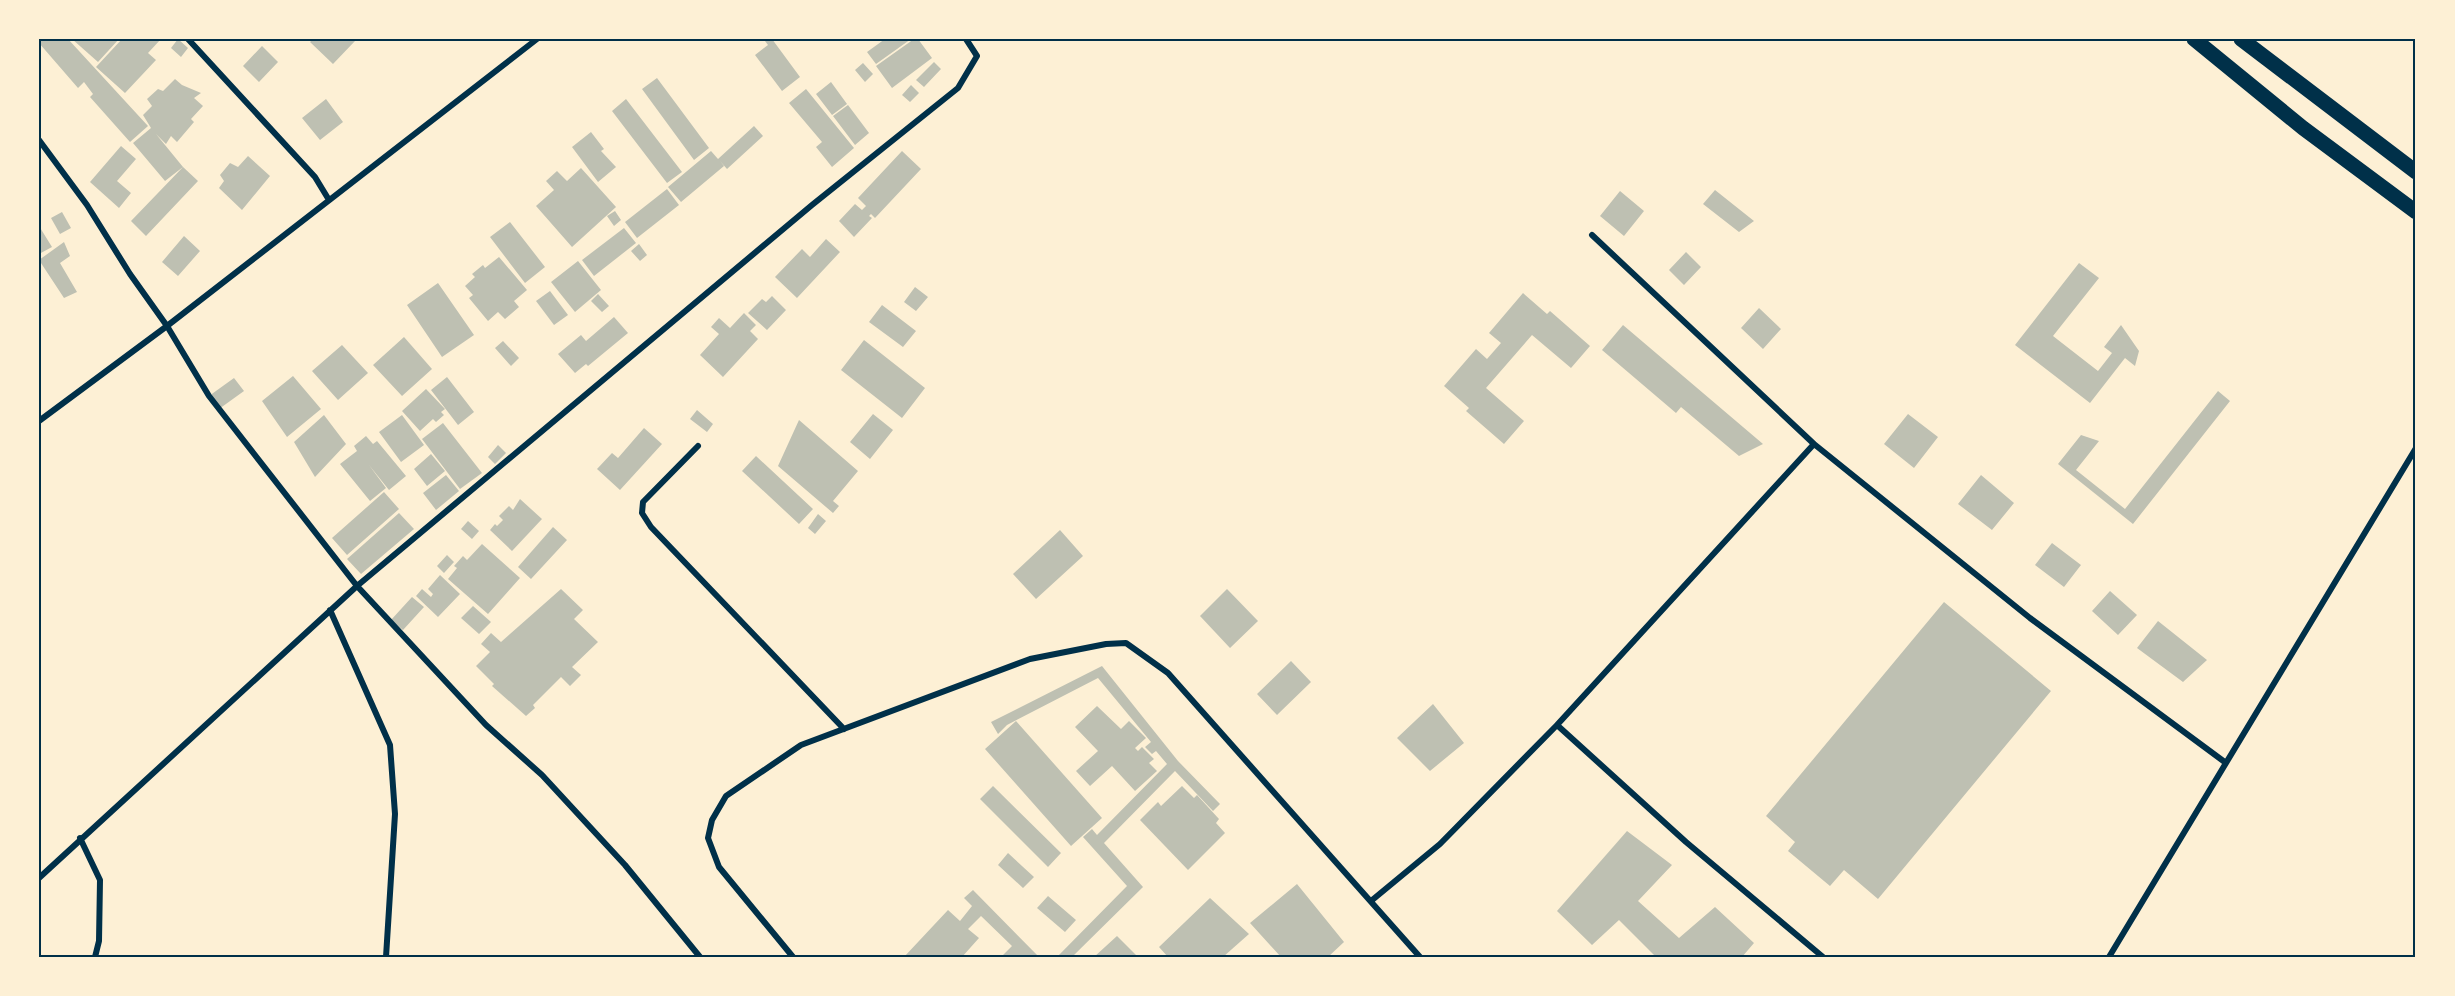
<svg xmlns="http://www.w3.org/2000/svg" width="2455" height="996" font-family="'DM Sans',sans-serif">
	<rect width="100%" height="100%" fill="#fdf0d5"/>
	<path fill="#bec0b2" d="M 39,39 L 68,39 L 148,126 L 130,142 L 90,97 L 93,94 L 84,82 L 78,88 L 39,43 Z
		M 72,39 L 119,39 L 98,62 Z
		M 122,39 L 161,39 L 148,53 L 156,60 L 125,93 L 96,67 Z
		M 178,39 L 188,48 L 181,57 L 171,48 Z
		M 313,39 L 353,39 L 355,41 L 333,64 L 310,42 Z
		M 767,39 L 772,39 L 800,77 L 782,91 L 755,55 L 768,45 L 765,41 Z
		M 885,39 L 911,39 L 876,64 L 867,52 Z
		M 914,39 L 918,39 L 932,58 L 892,88 L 876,66 Z
		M 262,46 L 278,62 L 259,82 L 243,66 Z
		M 934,62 L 941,69 L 924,87 L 916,80 Z
		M 863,63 L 873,74 L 865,82 L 855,70 Z
		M 657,78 L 709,148 L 694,160 L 642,89 Z
		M 175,79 L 182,85 L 201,93 L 194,98 L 203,106 L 191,119 L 194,122 L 177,142 L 171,136 L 166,144 L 156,134 L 183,167 L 165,181 L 133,143 L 151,128 L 143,115 L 152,106 L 147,99 L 158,89 L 163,91 Z
		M 831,82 L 847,104 L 832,115 L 816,94 Z
		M 911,85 L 919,93 L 910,102 L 902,95 Z
		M 806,89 L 854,148 L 832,167 L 816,147 L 822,142 L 789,103 Z
		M 326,99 L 343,122 L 320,140 L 302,118 Z
		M 626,99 L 682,172 L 667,183 L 612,111 Z
		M 848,105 L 869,133 L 855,145 L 833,116 Z
		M 754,126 L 763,136 L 727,169 L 720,161 L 724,166 L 681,202 L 668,187 L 711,151 L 718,159 Z
		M 591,132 L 604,149 L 601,151 L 616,167 L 598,182 L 572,147 Z
		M 121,146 L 136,159 L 117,181 L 131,193 L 119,208 L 90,182 Z
		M 902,151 L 921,169 L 875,218 L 871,214 L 869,216 L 872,218 L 854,237 L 839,221 L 855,204 L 862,210 L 866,206 L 858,198 Z
		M 248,156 L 270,176 L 242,210 L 219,188 L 224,181 L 220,175 L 230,163 L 238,167 Z
		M 183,167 L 198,181 L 146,236 L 131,221 Z
		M 581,168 L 616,207 L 572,247 L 536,206 L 554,190 L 546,181 L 557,171 L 567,181 Z
		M 667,189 L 679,205 L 637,238 L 625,222 Z
		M 1715,190 L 1754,221 L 1739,232 L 1703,204 Z
		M 1620,191 L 1644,211 L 1624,236 L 1600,216 Z
		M 615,211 L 621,220 L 614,226 L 607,216 Z
		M 62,212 L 71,228 L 60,234 L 51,218 Z
		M 510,222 L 545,267 L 525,283 L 490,237 Z
		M 39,226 L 52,247 L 39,254 Z
		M 624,228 L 636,243 L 594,276 L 582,260 Z
		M 184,236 L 200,251 L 178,276 L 162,262 Z
		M 826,239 L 840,252 L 797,298 L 775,277 L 802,249 L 810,257 Z
		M 64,242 L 70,256 L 60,263 L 77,292 L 64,298 L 39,260 Z
		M 639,244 L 647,255 L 640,261 L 631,251 Z
		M 1686,252 L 1701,267 L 1684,285 L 1669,270 Z
		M 499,257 L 527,290 L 514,301 L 519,307 L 505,319 L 498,312 L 488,321 L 469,298 L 473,295 L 465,286 L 475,277 L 472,274 L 483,265 L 485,268 Z
		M 578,261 L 601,290 L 575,312 L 551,282 Z
		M 2079,263 L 2099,278 L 2053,336 L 2098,371 L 2112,353 L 2104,347 L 2121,325 L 2139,351 L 2135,366 L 2125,358 L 2090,403 L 2015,345 Z
		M 438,283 L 474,335 L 442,357 L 407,305 Z
		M 915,287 L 928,297 L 916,311 L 904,302 Z
		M 550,291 L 568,315 L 554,325 L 536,301 Z
		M 1523,293 L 1547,314 L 1550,311 L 1590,346 L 1571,368 L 1532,335 L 1486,388 L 1524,421 L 1504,444 L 1466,411 L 1469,408 L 1444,386 L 1476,349 L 1487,359 L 1501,343 L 1489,333 Z
		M 598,294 L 609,306 L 602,312 L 591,301 Z
		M 772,296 L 786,310 L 767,330 L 748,313 L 762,299 L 766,302 Z
		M 882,305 L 916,331 L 903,347 L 869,322 Z
		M 1759,308 L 1781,329 L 1763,349 L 1741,328 Z
		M 744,313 L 756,325 L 750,331 L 758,339 L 723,377 L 700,355 L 719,334 L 711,327 L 719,318 L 730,328 Z
		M 614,317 L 628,333 L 588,366 L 586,364 L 575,373 L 558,354 L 581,335 L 586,341 Z
		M 1623,325 L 1763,444 L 1739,456 L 1681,407 L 1676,413 L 1602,350 Z
		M 404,337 L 432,369 L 402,396 L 373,365 Z
		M 864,340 L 925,388 L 902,418 L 841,370 Z
		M 503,341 L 519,358 L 511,366 L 495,348 Z
		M 342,345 L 368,373 L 338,400 L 312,371 Z
		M 293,376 L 321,409 L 287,437 L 262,401 Z
		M 447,377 L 474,412 L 458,425 L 431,390 Z
		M 234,378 L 244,391 L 219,409 L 209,396 Z
		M 426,389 L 445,409 L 441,412 L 444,415 L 436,422 L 433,419 L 420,431 L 402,411 Z
		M 2218,391 L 2230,401 L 2133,524 L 2058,464 L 2081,435 L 2099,441 L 2076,470 L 2125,509 Z
		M 697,410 L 713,424 L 707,432 L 690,419 Z
		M 873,414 L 893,430 L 870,459 L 850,442 Z
		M 1908,414 L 1938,437 L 1914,468 L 1884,444 Z
		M 324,415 L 346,444 L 315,477 L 294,442 Z
		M 402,415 L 424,445 L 401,462 L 379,432 Z
		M 799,420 L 858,471 L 833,501 L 839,506 L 833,513 L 778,466 Z
		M 443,423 L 482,473 L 460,489 L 422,439 Z
		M 644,428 L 662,444 L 620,490 L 597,469 L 612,453 L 618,458 Z
		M 366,436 L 373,444 L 377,441 L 406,476 L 389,490 L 369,465 L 386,488 L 370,501 L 340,464 L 357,451 L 354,446 Z
		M 498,445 L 506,453 L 495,464 L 488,457 Z
		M 431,454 L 445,471 L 427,486 L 414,469 Z
		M 756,456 L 813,509 L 799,524 L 742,471 Z
		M 446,475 L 459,491 L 436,510 L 423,493 Z
		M 1981,475 L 2014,503 L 1992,530 L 1958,504 Z
		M 384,492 L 399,509 L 347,555 L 332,538 Z
		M 520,499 L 542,519 L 512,551 L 490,530 L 495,524 L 497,526 L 503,520 L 499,516 L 509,506 L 513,510 Z
		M 399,513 L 414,529 L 361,574 L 347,559 Z
		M 818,514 L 826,521 L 815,534 L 808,528 Z
		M 468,521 L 479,531 L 472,539 L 461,529 Z
		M 553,527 L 567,540 L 531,579 L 518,567 Z
		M 1060,530 L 1083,556 L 1036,599 L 1013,574 Z
		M 2052,543 L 2081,565 L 2064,587 L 2035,565 Z
		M 482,544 L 520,578 L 488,614 L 448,579 L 457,568 L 454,566 L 463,556 L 467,560 Z
		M 447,555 L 454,562 L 444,573 L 437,566 Z
		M 440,575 L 460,594 L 438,617 L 416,596 L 422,589 L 431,597 L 433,594 L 428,589 Z
		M 561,589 L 583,610 L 574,619 L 598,642 L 572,667 L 581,675 L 570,686 L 561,677 L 533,705 L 535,708 L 526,716 L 492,686 L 494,684 L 476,666 L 490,652 L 481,644 L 491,633 L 501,642 Z
		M 1227,589 L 1258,621 L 1230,648 L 1200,616 Z
		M 2110,591 L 2137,615 L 2118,635 L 2092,611 Z
		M 412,597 L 424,607 L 403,630 L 391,620 Z
		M 1944,602 L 2051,691 L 1878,899 L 1844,870 L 1830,886 L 1788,851 L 1795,842 L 1766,816 Z
		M 473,606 L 491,622 L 479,634 L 461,618 Z
		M 2158,621 L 2207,660 L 2183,682 L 2137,648 Z
		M 1291,661 L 1311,682 L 1277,715 L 1257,694 Z
		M 1102,666 L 1178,761 L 1220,804 L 1213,811 L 1175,771 L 1104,843 L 1143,887 L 1072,957 L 1057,957 L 1127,886 L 1083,837 L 1092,829 L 1097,835 L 1167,764 L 1156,751 L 1152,754 L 1145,747 L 1151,742 L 1098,678 L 1007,725 L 998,734 L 991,722 Z
		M 1433,704 L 1464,743 L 1430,771 L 1397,738 Z
		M 1097,706 L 1121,729 L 1129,721 L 1146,738 L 1135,748 L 1138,751 L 1142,747 L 1154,759 L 1149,763 L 1157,771 L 1135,791 L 1112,766 L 1090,786 L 1076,771 L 1098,751 L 1075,727 Z
		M 1016,721 L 1102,818 L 1071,846 L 985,749 Z
		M 993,786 L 1061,853 L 1048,867 L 980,799 Z
		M 1182,786 L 1194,798 L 1197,795 L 1219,819 L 1216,823 L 1225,833 L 1188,870 L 1140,820 L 1158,802 L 1161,806 Z
		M 1627,831 L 1672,865 L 1638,901 L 1679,938 L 1715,907 L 1754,943 L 1742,957 L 1656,957 L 1619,920 L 1592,945 L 1557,911 Z
		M 1008,853 L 1034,877 L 1023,888 L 998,865 Z
		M 1297,884 L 1344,942 L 1328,957 L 1281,957 L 1250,923 Z
		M 973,890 L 1039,957 L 1019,955 L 1001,957 L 1012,946 L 981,916 L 968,929 L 979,938 L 962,957 L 904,957 L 948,910 L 960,921 L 972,906 L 964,898 Z
		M 1048,896 L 1076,920 L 1065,932 L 1037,908 Z
		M 1210,898 L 1249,934 L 1223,957 L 1168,957 L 1159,947 Z
		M 1117,936 L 1138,957 L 1094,957 Z"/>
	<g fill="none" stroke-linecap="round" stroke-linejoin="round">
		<path stroke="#003049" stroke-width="6" d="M 188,39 L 315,177 L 329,200
			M 39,140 L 87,205 L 130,274 L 167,326 L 209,396 L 357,586 L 486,725 L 542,775 L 625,865 L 700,957
			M 1592,235 L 1814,444 L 2030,618 L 2226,763
			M 39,421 L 167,326 L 537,39
			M 698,446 L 643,502 L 642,513 L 651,527 L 844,729
			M 330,610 L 390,745 L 395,814 L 386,957
			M 1557,725 L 1686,842 L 1823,957
			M 80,838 L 100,880 L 99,941 L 95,957
			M 39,878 L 357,586 L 812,205 L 958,88 L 977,56 L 966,39
			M 1371,901 L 1440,844 L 1557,725 L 1814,444
			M 793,957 L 719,867 L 708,838 L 712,820 L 726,796 L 801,745 L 1030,659 L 1106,644 L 1126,643 L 1168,673 L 1420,957
			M 2109,957 L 2416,448"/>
		<path stroke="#003049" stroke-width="15" d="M 2194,39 L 2303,128 L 2416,212
			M 2241,39 L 2416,172"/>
	</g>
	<rect width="2455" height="996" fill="none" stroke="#fdf0d5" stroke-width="81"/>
	<rect x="40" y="40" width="2374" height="916" fill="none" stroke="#003049" stroke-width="2"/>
</svg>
